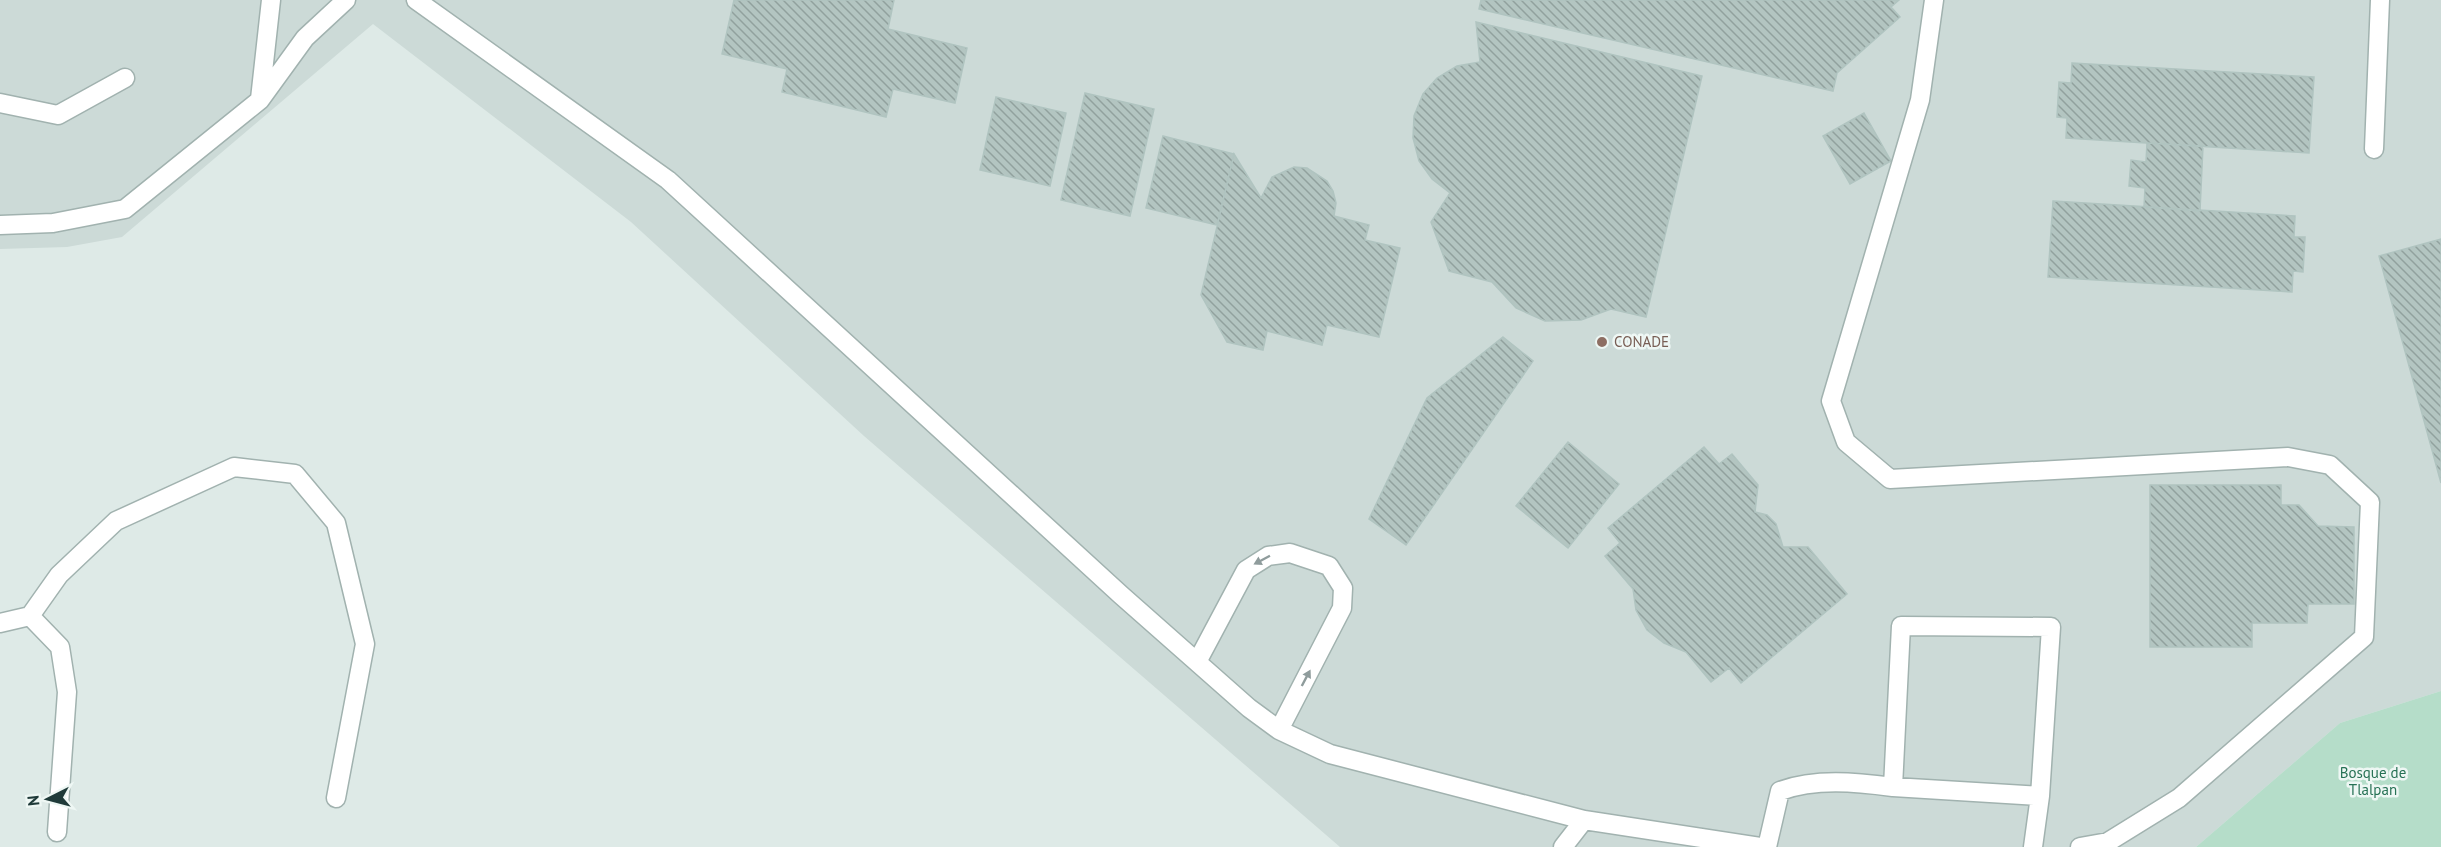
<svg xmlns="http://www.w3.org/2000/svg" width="2441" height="847" font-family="'PT Sans',sans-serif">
	<defs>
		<pattern id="building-back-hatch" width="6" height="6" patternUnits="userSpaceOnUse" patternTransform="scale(1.5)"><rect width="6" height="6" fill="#b3c5c1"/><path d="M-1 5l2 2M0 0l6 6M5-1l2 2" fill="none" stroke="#91a19e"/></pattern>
	</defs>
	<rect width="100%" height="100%" fill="#deeae7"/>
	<path fill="#ccdad7" d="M 0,0 L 2441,0 L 2441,691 L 2340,723 L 2196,847 L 1340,847 L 864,436 L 631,222 L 373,24 L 122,237 L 67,247 L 0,249 Z"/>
	<path fill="#b5ddc9" d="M 2441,691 L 2441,847 L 2196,847 L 2340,723 Z"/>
	<path fill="url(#building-back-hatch)" stroke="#b0c4c0" stroke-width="1.5" d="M 734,0 L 894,0 L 888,29 L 967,48 L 955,103 L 893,89 L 886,117 L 782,92 L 787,69 L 722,54 Z
		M 1481,0 L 1899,0 L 1891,7 L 1900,17 L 1837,73 L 1833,91 L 1479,9 Z
		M 1476,22 L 1702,76 L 1646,317 L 1611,309 L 1581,320 L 1545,321 L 1516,308 L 1492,282 L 1449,271 L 1431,222 L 1450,193 L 1432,179 L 1419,161 L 1413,138 L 1414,116 L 1423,94 L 1437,78 L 1457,66 L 1480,62 Z
		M 2072,63 L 2314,77 L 2309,153 L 2066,138 L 2067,118 L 2057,117 L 2059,82 L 2071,83 Z
		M 1085,93 L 1154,109 L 1130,216 L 1061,200 Z
		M 996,97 L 1066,113 L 1050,186 L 980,170 Z
		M 1864,113 L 1891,161 L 1850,184 L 1823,136 Z
		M 1163,136 L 1234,154 L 1217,225 L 1146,208 Z
		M 2147,143 L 2203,146 L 2200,211 L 2144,207 L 2145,188 L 2129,186 L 2131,160 L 2146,162 Z
		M 1234,154 L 1261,198 L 1272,177 L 1294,167 L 1307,168 L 1327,181 L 1333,191 L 1336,203 L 1334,216 L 1369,225 L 1365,240 L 1400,248 L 1379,337 L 1327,325 L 1322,345 L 1267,331 L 1263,350 L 1227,342 L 1201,295 Z
		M 2053,201 L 2295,216 L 2294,237 L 2305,237 L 2303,272 L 2293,271 L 2292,292 L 2048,277 Z
		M 2441,239 L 2441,483 L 2379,256 Z
		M 1503,337 L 1533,361 L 1406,545 L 1369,519 L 1427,398 Z
		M 1568,442 L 1619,484 L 1568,548 L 1516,506 Z
		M 1704,447 L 1719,464 L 1732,454 L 1758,485 L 1755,512 L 1767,515 L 1776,524 L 1783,547 L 1808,547 L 1847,594 L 1741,683 L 1729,668 L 1711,682 L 1686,652 L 1664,643 L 1647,630 L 1636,610 L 1633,589 L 1605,556 L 1620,543 L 1608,528 Z
		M 2150,485 L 2281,485 L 2281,505 L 2299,505 L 2318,526 L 2354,527 L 2354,604 L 2308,604 L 2307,623 L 2252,623 L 2252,647 L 2150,647 Z"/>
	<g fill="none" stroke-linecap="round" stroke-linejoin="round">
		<g stroke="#a1b2af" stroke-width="21">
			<path id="service" d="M 416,0 L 668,180 L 1121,595 L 1249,708 L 1279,730 L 1330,754 L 1584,820 L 1760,847
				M 1934,0 L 1920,100 L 1831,401 L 1846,442 L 1890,479 L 2288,457 L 2330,465 L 2370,502 L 2364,637 L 2179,798 L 2108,842 L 2080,847
				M 260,99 L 271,0
				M 0,103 L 58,115 L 125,78
				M 2374,149 L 2380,0
				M 0,225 L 53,223 L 125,209 L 260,100 L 305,38 L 346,0
				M 1197,662 L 1246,570 L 1268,556 L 1290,553 L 1329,566 L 1343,588 L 1342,608 L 1279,730
				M 1893,787 L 2040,796
				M 1563,847 L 1584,820
				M 1767,847 L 1780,791 C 1815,778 1856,782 1893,787 L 1901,626 L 2051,627 L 2040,796 L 2033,847"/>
		</g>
		<g stroke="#a1b2af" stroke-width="21">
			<path id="minor" d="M 30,616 L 59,575 L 116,521 L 234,467 L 295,474 L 336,523 L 365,644 L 336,798
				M 0,623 L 30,616 L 60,647 L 67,692 L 57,832"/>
		</g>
		<use href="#service" stroke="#fff" stroke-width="18"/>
		<use href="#minor" stroke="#fff" stroke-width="18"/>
	</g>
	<defs><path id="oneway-solid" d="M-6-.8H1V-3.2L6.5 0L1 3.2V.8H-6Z" transform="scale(1.5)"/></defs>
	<g fill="#8f9c9c">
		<use href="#oneway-solid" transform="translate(1262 560) rotate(152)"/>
		<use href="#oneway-solid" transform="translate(1306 678) rotate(-62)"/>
	</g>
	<circle fill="#8d6e63" stroke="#eef7f4" stroke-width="2" cx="1602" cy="342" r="6"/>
	<g text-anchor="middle" stroke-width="5" stroke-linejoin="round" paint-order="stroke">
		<g font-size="15" fill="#785e54" stroke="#eef7f4" text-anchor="start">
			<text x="1614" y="347">CONADE</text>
		</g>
		<g font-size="15" fill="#277255" stroke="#eef7f4">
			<text x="2373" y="778">Bosque de<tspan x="2373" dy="17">Tlalpan</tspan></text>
		</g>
	</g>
	<g transform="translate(48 799) rotate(264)" stroke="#eef7f4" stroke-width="4.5" paint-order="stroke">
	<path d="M0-4.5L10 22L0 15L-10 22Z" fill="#1f3a39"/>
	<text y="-9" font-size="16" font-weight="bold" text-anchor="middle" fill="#1f3a39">N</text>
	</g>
</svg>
